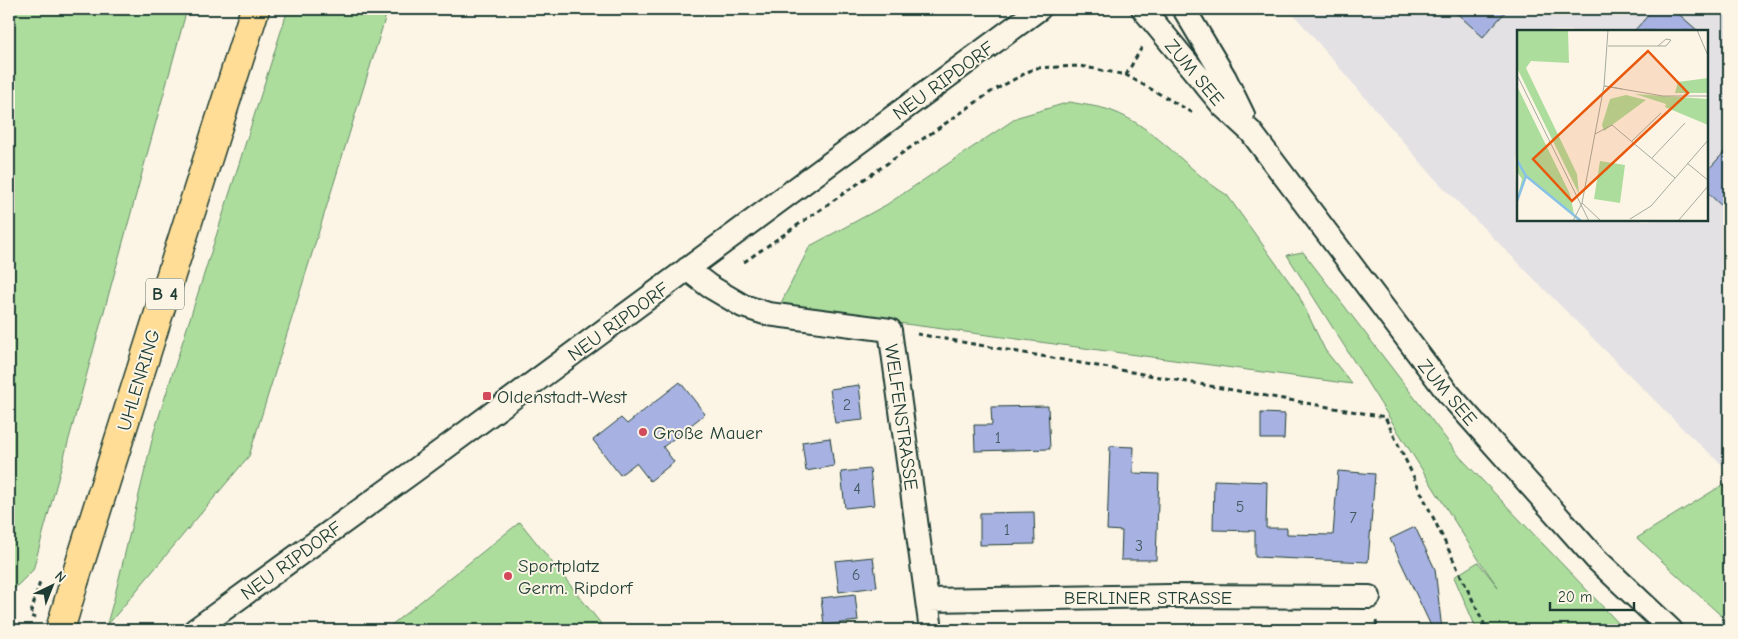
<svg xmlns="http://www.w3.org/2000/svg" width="1738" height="639" font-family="'Comic Neue',sans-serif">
	<rect width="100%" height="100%" fill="#fcf5e5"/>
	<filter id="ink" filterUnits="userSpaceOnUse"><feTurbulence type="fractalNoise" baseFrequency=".02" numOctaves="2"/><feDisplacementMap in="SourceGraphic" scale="10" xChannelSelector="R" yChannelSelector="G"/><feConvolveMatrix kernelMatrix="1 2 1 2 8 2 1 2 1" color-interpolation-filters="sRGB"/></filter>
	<g filter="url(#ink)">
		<path fill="#e3e1e4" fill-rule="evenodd" d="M 1289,9 L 1729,9 L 1729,471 L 1685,431 L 1436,180 ZM 1518,31 L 1707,31 L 1707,220 L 1518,220 Z"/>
		<path fill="#addd9d" stroke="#668d68" d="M 9,9 L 187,9 L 33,570 L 9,594 Z
			M 288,9 L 388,9 L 249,456 L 106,627 L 114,599 L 154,432 Z
			M 1070,102 C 1083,105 1099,106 1112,111 C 1158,128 1187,171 1227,195 L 1298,294 L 1325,350 L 1352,384 L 779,307 L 810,246 L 886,205 L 1018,117 Z
			M 1303,252 L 1460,457 L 1625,630 L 1477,630 L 1454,577 L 1478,562 L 1498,587 L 1479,560 L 1287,255 Z
			M 1729,481 L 1729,623 L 1637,538 Z
			M 520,522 L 606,630 L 385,630 Z"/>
		<path fill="#a8b2e2" stroke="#1f3d34" d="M 1452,9 L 1508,9 L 1483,37 Z
			M 1654,9 L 1673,9 L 1698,31 L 1634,31 Z
			M 1729,147 L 1729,213 L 1707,192 L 1707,171 Z
			M 680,382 L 705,414 L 663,447 L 674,462 L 650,481 L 636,463 L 620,475 L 593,440 L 621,418 L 627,424 Z
			M 859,385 L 863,420 L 835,423 L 830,389 Z
			M 1048,406 L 1050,449 L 975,451 L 974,425 L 992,425 L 991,407 Z
			M 1261,413 L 1285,414 L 1284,439 L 1261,439 Z
			M 830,438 L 834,466 L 806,471 L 802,442 Z
			M 1110,446 L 1134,447 L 1133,473 L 1159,474 L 1156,560 L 1121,560 L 1122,531 L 1107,530 Z
			M 870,469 L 874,505 L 845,508 L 841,472 Z
			M 1338,471 L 1375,474 L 1368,562 L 1255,557 L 1255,531 L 1213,530 L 1214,480 L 1267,482 L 1266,528 L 1287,528 L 1287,534 L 1333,535 Z
			M 1034,512 L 1035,544 L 980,545 L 980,513 Z
			M 1415,527 L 1435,569 L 1442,630 L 1433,630 L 1390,539 Z
			M 873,557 L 877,587 L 839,592 L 835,561 Z
			M 855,594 L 858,621 L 824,625 L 821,598 Z"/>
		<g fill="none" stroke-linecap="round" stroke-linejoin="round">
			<g stroke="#1f3d34" stroke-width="26">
				<path id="minor" d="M 1143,9 L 1223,106 L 1251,132 L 1447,392 L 1596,559 L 1671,630
					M 1184,9 L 1225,78 L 1243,115
					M 687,269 L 709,286 L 743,306 L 768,314 L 890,330 L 931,630
					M 928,600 L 1170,596 L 1369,597
					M 195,630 L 414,471 L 1039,9"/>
			</g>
			<g stroke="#1f3d34" stroke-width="31">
				<path id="trunk" d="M 75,579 L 255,9"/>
			</g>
			<path stroke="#1f3d34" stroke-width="3" stroke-dasharray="5 4" stroke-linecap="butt" d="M 1126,75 L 1142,47
				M 744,262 L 991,92 L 1035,68 L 1080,66 L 1126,75 L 1195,114
				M 917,334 L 1385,417 L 1487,630
				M 36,618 L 30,616 L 40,582
				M 1376,621 L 1377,630"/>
			<use href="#minor" stroke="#fcf5e5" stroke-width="22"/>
			<use href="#trunk" stroke="#ffdd96" stroke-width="28"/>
			<g stroke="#1f3d34" stroke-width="31" stroke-linecap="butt">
				<path id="trunk-bridge" d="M 60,630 L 75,579"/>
			</g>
			<use href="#trunk-bridge" stroke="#ffdd96" stroke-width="28"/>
		</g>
	</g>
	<g fill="#d1495b" stroke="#fcf5e5" stroke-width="2">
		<rect x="482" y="391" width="10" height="10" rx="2.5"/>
		<circle cx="643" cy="432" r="5"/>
		<circle cx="508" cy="576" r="5"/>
	</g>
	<g text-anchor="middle" stroke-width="4" stroke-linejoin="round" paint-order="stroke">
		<g font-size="16" fill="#415a60">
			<text x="847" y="410">2</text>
			<text x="998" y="443">1</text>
			<text x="857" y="494">4</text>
			<text x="1240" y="512">5</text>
			<text x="1353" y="523">7</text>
			<text x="1007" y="535">1</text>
			<text x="1139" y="551">3</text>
			<text x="856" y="580">6</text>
		</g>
		<rect fill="#fcf5e5" stroke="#617469" stroke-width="1" x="146" y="278.5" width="38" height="31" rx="4"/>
		<g font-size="18" font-weight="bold" fill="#1f3d34">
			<text x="165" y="300">B 4</text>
		</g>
		<g font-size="19" fill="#1f3d34" stroke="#fcf5e5">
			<text transform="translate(1195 72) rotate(50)" y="7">ZUM SEE</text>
			<text transform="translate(943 80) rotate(-36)" y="7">NEU RIPDORF</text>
			<text transform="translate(618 321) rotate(-36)" y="7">NEU RIPDORF</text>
			<text transform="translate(138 380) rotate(-73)" y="7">UHLENRING</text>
			<text transform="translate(1448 392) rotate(50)" y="7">ZUM SEE</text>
			<text transform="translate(902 417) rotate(82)" y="7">WELFENSTRASSE</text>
			<text transform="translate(291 560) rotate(-36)" y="7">NEU RIPDORF</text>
			<text x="1148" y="604">BERLINER STRASSE</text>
		</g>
		<g font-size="19" fill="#1f3d34" stroke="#fcf5e5" text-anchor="start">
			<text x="497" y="403">Oldenstadt-West</text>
			<text x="653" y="439">Große Mauer</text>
			<text x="518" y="572">Sportplatz<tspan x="518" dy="22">Germ. Ripdorf</tspan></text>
		</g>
	</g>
	<g transform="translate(1517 30)">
		<rect width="191" height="191" fill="#fcf5e5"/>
		<path d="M 0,0 L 51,0 L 52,33 L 14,31 L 9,38 L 60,144 L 62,164 L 0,38 ZM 191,48 L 191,63 L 158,63 L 161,52 ZM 0,56 L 53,164 L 57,184 L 10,146 L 1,131 ZM 118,64 L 191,69 L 191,95 L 148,77 L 149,74 ZM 109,65 L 129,70 L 87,101 L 85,95 L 93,69 ZM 0,131 L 9,146 L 0,170 L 5,149 L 0,142 ZM 83,131 L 108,135 L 103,173 L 77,169 Z" fill="#addd9d"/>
		<path fill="none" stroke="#87c1e6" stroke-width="2.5" d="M 0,130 L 9,146 L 0,171M 9,146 L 64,191"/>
		<path fill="none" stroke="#a4ab9e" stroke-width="1" d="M 180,0 L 192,28M 91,16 L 149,16 L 154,10 L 149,9 L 141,16M 0,45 L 72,191M 87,56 L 146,66 L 192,66M 88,56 L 105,59M 78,104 L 95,95 L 158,148M 115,111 L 144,83M 135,128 L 168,93M 170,133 L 192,151M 65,173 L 84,191M 113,189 L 134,176 L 192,109M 56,191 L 65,173 L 87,56 L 91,0M 161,191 L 192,155"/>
		<path fill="#e8590c" fill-opacity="0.15" stroke="#e8590c" stroke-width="2.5" d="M 131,21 L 171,63 L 55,171 L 16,129 Z"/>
		<rect width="191" height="191" fill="none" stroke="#1f3d34" stroke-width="2.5"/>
	</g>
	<rect width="1738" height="639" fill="none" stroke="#fcf5e5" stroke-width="30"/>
	<rect x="15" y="15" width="1708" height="609" fill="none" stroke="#1f3d34" stroke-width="2" filter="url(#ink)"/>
	<g transform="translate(52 586) rotate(43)" stroke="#fcf5e5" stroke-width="4" paint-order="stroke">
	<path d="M0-4L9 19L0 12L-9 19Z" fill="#1f3d34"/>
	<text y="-8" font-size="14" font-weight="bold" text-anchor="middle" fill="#1f3d34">N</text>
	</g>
	<path d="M1550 602v8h84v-8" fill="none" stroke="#1f3d34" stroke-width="2.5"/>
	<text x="1558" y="602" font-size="15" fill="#1f3d34" stroke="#fcf5e5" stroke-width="4" paint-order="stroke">20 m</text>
</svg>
